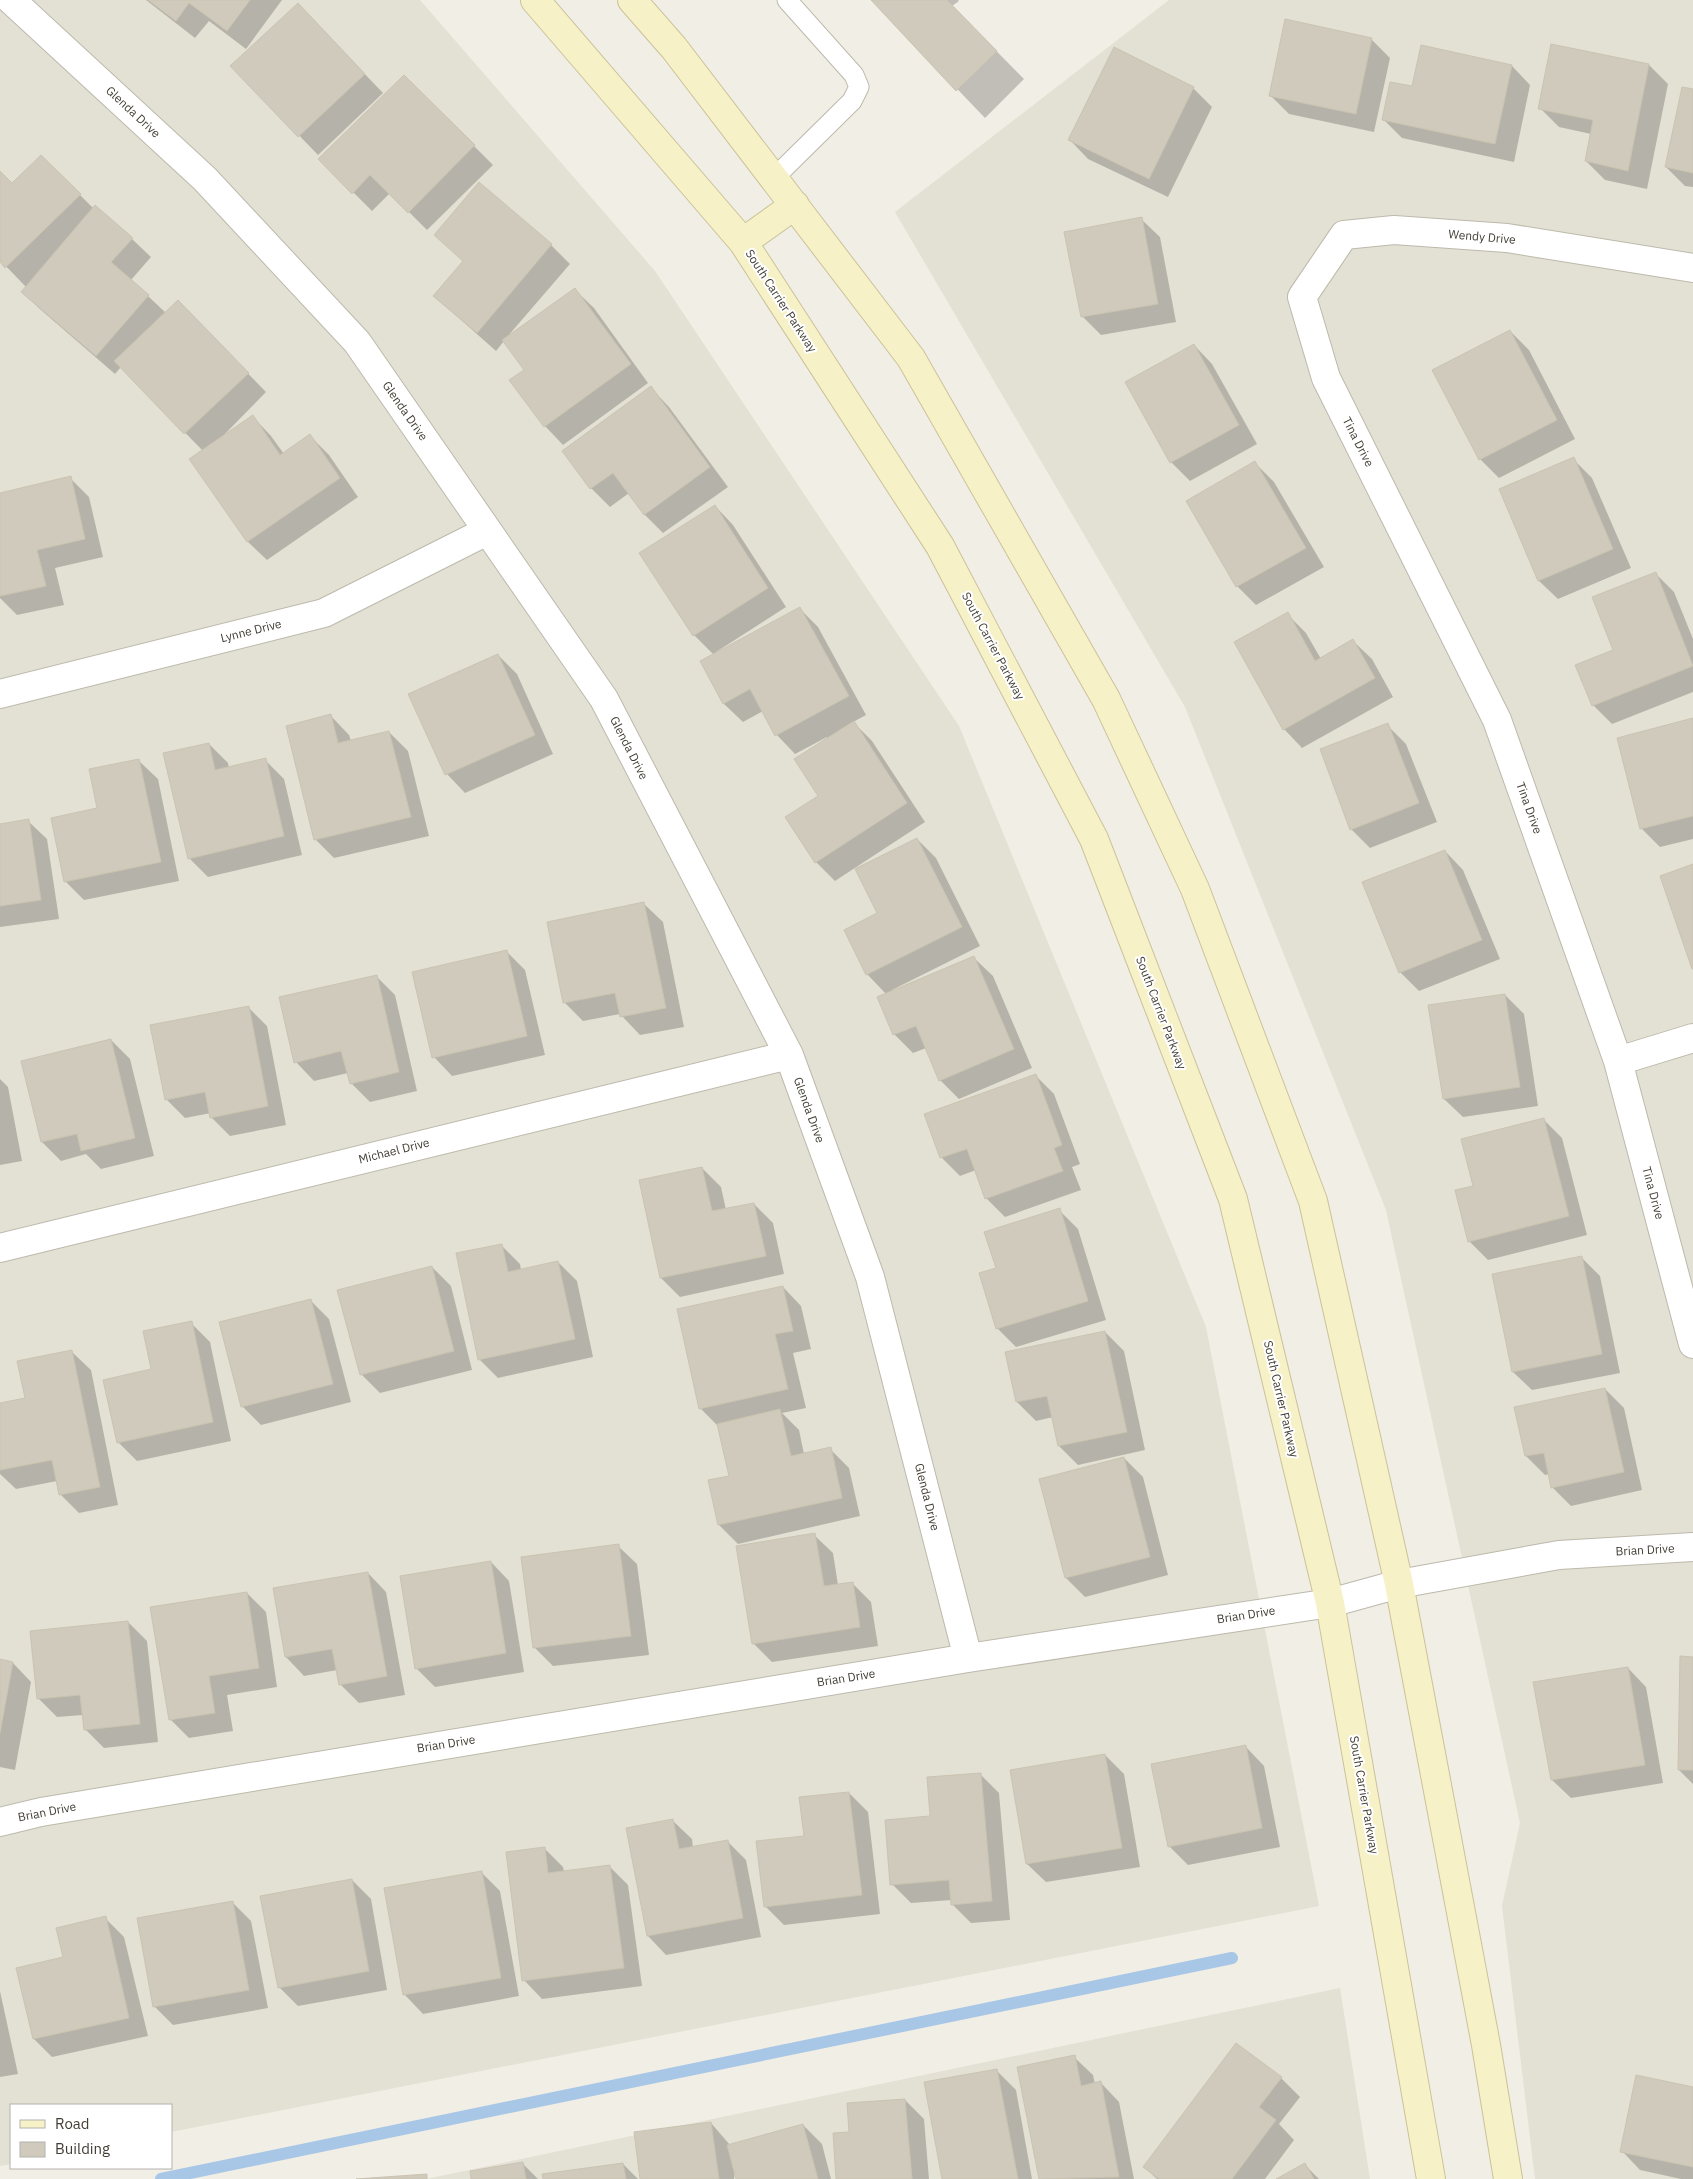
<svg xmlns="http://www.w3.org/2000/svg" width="1693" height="2179" font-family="'IBM Plex Sans',sans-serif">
	<rect width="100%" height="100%" fill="#f0eee5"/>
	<path fill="#e3e0d4" d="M 0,0 L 420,0 L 655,271 L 959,726 L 1206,1327 L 1319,1906 L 171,2132 L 171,2105 L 11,2105 L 11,2164 L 0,2166 Z
		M 1169,0 L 1693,0 L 1693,2179 L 1535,2179 L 1502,1906 L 1520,1823 L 1386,1210 L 1185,707 L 895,212 Z
		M 1340,1988 L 1370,2179 L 426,2179 Z"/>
	<path fill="#0003" d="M 146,0 L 282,0 L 246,49 L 209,21 L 195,38 Z
		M 872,0 L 958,0 L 959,1 L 952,6 L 1024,79 L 985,118 Z
		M 316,23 L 383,93 L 318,155 L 232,66 Z
		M 1371,39 L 1390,58 L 1374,132 L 1289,114 L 1270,95 Z
		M 1649,65 L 1668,84 L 1647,189 L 1605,180 L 1586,161 L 1591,134 L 1559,127 L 1540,108 Z
		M 1512,66 L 1530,85 L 1514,162 L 1402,138 L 1383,119 L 1413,88 Z
		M 404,76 L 493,165 L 427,230 L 390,193 L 372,211 L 320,159 Z
		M 1193,88 L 1212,107 L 1168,197 L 1088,159 L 1070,140 Z
		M 1693,90 L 1693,187 L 1685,186 L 1666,167 Z
		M 41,156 L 94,209 L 132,239 L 151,257 L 131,280 L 166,313 L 196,320 L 266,392 L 218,441 L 253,417 L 271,436 L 284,454 L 310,436 L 329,455 L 358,497 L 267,560 L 248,542 L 191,459 L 203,451 L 121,367 L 115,374 L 41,310 L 22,292 L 26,287 L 0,260 L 0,172 L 12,184 Z
		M 479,184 L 551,245 L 570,264 L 508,336 L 575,290 L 594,308 L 648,383 L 563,445 L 545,426 L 526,370 L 504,341 L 496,351 L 434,296 L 464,262 L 435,235 Z
		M 1141,219 L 1160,237 L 1176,322 L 1101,335 L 1082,316 Z
		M 1510,331 L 1529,350 L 1575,439 L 1499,478 L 1480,459 Z
		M 1194,345 L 1212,364 L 1257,444 L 1190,481 L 1171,462 Z
		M 651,388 L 669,407 L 728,487 L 663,533 L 645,515 L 629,493 L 610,507 L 591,488 L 564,451 Z
		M 1573,459 L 1592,478 L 1631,568 L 1558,599 L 1539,581 L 1500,489 Z
		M 1255,463 L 1274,482 L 1324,567 L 1256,605 L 1237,586 L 1188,501 Z
		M 70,478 L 89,497 L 103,557 L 55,568 L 64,605 L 17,615 L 0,598 L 0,494 Z
		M 715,506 L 733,525 L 786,607 L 716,652 L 717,653 L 800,609 L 818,627 L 866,715 L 853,722 L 872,741 L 925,822 L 835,881 L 816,862 L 787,817 L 819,796 L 827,737 L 795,754 L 777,735 L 763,711 L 743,722 L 724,704 L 701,662 L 714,655 L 694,635 Z
		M 1656,574 L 1674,592 L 1693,639 L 1693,692 L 1612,724 L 1593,705 L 1615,651 Z
		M 1287,614 L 1306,633 L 1321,659 L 1353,641 L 1372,659 L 1393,697 L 1302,748 L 1284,729 Z
		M 498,655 L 517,674 L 553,754 L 465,793 L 447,774 L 410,694 Z
		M 331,716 L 349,735 L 351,741 L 389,732 L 408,751 L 429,836 L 334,858 L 315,839 Z
		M 1693,720 L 1693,839 L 1660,847 L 1641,828 Z
		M 1387,725 L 1406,744 L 1437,822 L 1370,848 L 1351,829 Z
		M 209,744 L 228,763 L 229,768 L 265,760 L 284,779 L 302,855 L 208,877 L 189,858 Z
		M 139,761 L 158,779 L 179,881 L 84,900 L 65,881 L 99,809 Z
		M 28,821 L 47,839 L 59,919 L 0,927 L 0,825 Z
		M 917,839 L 936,858 L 980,946 L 892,990 L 892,992 L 974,958 L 993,976 L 1032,1068 L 959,1099 L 940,1080 L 926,1048 L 913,1053 L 894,1034 L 887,995 L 867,974 L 879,914 L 856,868 Z
		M 1445,851 L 1463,870 L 1500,959 L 1419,991 L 1400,972 Z
		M 644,904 L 663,922 L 684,1027 L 640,1035 L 620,1014 L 583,1021 L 564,1002 Z
		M 506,951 L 525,970 L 545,1055 L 452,1076 L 434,1057 Z
		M 376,976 L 395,995 L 417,1091 L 370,1102 L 351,1083 L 348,1073 L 314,1081 L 296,1062 Z
		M 1505,995 L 1524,1014 L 1538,1106 L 1463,1117 L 1444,1099 Z
		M 248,1007 L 267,1026 L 286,1125 L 230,1136 L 211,1117 L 211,1113 L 185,1118 L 166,1099 Z
		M 111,1040 L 130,1059 L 154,1156 L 101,1169 L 86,1154 L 61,1161 L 42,1142 Z
		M 1035,1075 L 1054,1094 L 1080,1164 L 1072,1167 L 1081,1190 L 1005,1217 L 986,1198 L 976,1170 L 960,1176 L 941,1157 Z
		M 0,1079 L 8,1087 L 22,1161 L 0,1165 Z
		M 1543,1119 L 1562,1138 L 1587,1235 L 1488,1260 L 1469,1241 L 1475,1186 Z
		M 702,1168 L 721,1187 L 726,1210 L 754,1204 L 773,1223 L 784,1274 L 680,1297 L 661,1278 Z
		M 1059,1210 L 1078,1229 L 1106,1320 L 1016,1347 L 997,1328 L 997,1269 Z
		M 501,1245 L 520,1264 L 521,1270 L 558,1262 L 577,1281 L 593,1357 L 498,1378 L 479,1359 Z
		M 1581,1257 L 1600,1276 L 1620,1373 L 1532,1390 L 1513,1372 Z
		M 432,1267 L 451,1286 L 472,1370 L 380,1393 L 361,1374 Z
		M 783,1287 L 801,1306 L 811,1349 L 793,1353 L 806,1408 L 782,1413 L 799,1430 L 804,1454 L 830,1449 L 849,1468 L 860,1516 L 738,1544 L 719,1525 L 709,1481 L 730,1477 L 719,1427 L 700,1408 Z
		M 310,1300 L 329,1319 L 351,1402 L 261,1425 L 242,1406 Z
		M 191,1323 L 210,1342 L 231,1441 L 137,1461 L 118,1442 Z
		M 1105,1332 L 1124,1351 L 1145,1450 L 1078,1465 L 1059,1446 L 1053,1417 L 1036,1421 L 1017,1402 L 1006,1353 Z
		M 72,1352 L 91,1370 L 118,1505 L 79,1513 L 60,1494 L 57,1481 L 16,1489 L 0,1474 L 0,1404 L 27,1399 Z
		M 1605,1389 L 1624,1408 L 1642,1490 L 1571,1506 L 1552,1487 L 1549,1474 L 1545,1475 L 1526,1456 L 1516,1408 Z
		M 1124,1458 L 1143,1477 L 1168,1575 L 1085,1597 L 1066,1578 L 1040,1480 Z
		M 814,1535 L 833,1553 L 838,1585 L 852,1583 L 871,1602 L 878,1646 L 772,1662 L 753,1643 Z
		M 618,1546 L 637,1564 L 649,1655 L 553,1666 L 534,1647 Z
		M 491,1562 L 509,1581 L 524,1672 L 435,1687 L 416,1668 Z
		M 368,1573 L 386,1592 L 405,1695 L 359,1703 L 340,1684 L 337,1670 L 304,1676 L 286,1657 Z
		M 247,1593 L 266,1612 L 277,1687 L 227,1695 L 233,1731 L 189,1738 L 170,1719 Z
		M 128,1622 L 147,1641 L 158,1742 L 104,1748 L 85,1729 L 83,1715 L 57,1717 L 38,1698 Z
		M 1693,1658 L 1693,1784 L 1679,1770 Z
		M 0,1661 L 13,1663 L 31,1682 L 15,1770 L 0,1767 Z
		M 1628,1668 L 1646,1687 L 1663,1783 L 1571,1798 L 1552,1780 Z
		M 1246,1747 L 1264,1766 L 1280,1847 L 1188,1865 L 1169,1846 Z
		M 1105,1755 L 1124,1774 L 1140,1867 L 1046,1882 L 1027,1864 Z
		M 980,1774 L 999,1793 L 1010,1920 L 971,1923 L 952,1904 L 952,1900 L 911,1903 L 892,1884 L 931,1817 Z
		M 849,1793 L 868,1812 L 880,1914 L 784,1925 L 766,1907 L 806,1837 Z
		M 673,1821 L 692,1839 L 693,1848 L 728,1842 L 746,1860 L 761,1937 L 666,1955 L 648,1936 Z
		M 544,1848 L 563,1867 L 564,1872 L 609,1866 L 628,1885 L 642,1986 L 542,1999 L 524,1980 Z
		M 481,1872 L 500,1891 L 519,1996 L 423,2014 L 405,1995 Z
		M 352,1880 L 371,1899 L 387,1990 L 298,2006 L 279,1987 Z
		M 232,1902 L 251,1921 L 268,2008 L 173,2025 L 154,2006 Z
		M 105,1918 L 124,1937 L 148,2036 L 52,2057 L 34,2039 L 65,1958 Z
		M 0,1991 L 18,2074 L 0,2077 Z
		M 1074,2057 L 1093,2075 L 1095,2084 L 1101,2083 L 1119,2102 L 1134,2179 L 1041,2179 L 1019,2068 Z
		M 997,2071 L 1016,2090 L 1032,2179 L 943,2179 Z
		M 1281,2078 L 1300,2097 L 1279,2124 L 1294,2140 L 1265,2179 L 1157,2179 L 1144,2167 Z
		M 1693,2089 L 1693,2179 L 1681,2179 L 1640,2170 L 1622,2151 Z
		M 905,2100 L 924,2119 L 929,2179 L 838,2179 L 851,2133 Z
		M 711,2123 L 730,2145 L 803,2125 L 822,2144 L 831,2179 L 738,2179 L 735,2168 L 734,2179 L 641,2179 Z
		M 522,2163 L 538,2179 L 473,2179 Z
		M 623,2164 L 638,2179 L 544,2179 Z
		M 1305,2165 L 1319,2179 L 1279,2179 Z"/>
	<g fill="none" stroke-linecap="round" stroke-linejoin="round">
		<path stroke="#a8c6e6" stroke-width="12" d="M 161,2179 L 1232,1958"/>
	</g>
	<path fill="#d0cabc" stroke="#cac3b0" d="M 148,0 L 250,0 L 227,31 L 189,3 L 176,21 Z
		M 871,0 L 947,0 L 997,51 L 956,91 Z
		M 298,3 L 365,74 L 298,137 L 230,66 Z
		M 1285,19 L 1372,38 L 1356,114 L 1269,96 Z
		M 1551,44 L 1649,64 L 1628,171 L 1585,161 L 1593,120 L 1538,109 Z
		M 1421,45 L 1512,65 L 1495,144 L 1382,120 L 1390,82 L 1412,86 Z
		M 1114,47 L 1194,87 L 1149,179 L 1068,140 Z
		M 404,75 L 475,145 L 408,213 L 370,175 L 352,194 L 318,159 Z
		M 1682,87 L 1693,89 L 1693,173 L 1665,167 Z
		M 41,155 L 81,194 L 5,268 L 0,262 L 0,171 L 12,183 Z
		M 479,182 L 552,244 L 477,333 L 433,296 L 463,261 L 434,235 Z
		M 95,205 L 133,238 L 111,262 L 149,295 L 96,356 L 21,292 Z
		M 1142,217 L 1158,304 L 1081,317 L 1064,232 Z
		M 575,288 L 631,364 L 544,427 L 509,380 L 524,370 L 502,340 Z
		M 178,300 L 249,373 L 184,434 L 114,361 Z
		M 1510,330 L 1557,420 L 1479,460 L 1432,370 Z
		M 1194,344 L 1239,425 L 1170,463 L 1125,382 Z
		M 651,386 L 710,467 L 644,515 L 613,473 L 590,489 L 562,451 Z
		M 253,415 L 280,455 L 310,434 L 340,478 L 247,542 L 189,459 Z
		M 1574,457 L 1613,549 L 1538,581 L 1499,489 Z
		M 1255,461 L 1306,548 L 1236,587 L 1186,501 Z
		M 71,476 L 85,539 L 37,550 L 46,586 L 0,596 L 0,493 Z
		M 715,505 L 768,588 L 693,636 L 639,553 Z
		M 1656,572 L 1693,666 L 1592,706 L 1575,665 L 1613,650 L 1592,597 Z
		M 800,607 L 849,696 L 775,736 L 750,689 L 723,704 L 700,661 Z
		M 1288,612 L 1315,661 L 1353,639 L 1375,678 L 1283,730 L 1234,642 Z
		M 498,654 L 535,735 L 445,775 L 408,694 Z
		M 331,714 L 338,743 L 389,731 L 411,817 L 314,840 L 286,726 Z
		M 1693,718 L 1693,816 L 1640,829 L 1617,738 Z
		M 854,721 L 907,803 L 815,863 L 785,817 L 818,796 L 794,759 Z
		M 1388,723 L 1419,803 L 1350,830 L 1320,749 Z
		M 209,743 L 215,770 L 266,758 L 284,836 L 188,859 L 163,753 Z
		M 139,759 L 161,862 L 64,882 L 51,818 L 97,808 L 89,769 Z
		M 29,819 L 41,900 L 0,906 L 0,824 Z
		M 917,838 L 962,927 L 866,975 L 844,930 L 877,913 L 855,869 Z
		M 1445,850 L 1482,940 L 1399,973 L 1362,882 Z
		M 1693,864 L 1693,969 L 1692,969 L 1660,876 Z
		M 644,902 L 666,1008 L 620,1017 L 615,993 L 563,1003 L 547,922 Z
		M 507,950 L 527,1036 L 432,1058 L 412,972 Z
		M 974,956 L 1014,1049 L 939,1081 L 916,1026 L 893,1035 L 877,997 Z
		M 377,975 L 399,1072 L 350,1084 L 341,1051 L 294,1063 L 279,997 Z
		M 1505,994 L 1520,1087 L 1443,1099 L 1428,1005 Z
		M 249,1006 L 268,1106 L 210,1118 L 205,1092 L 165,1100 L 150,1025 Z
		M 111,1039 L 135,1138 L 81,1151 L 77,1134 L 41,1142 L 21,1061 Z
		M 1036,1074 L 1062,1145 L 1054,1148 L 1063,1171 L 985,1199 L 967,1149 L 940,1158 L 924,1114 Z
		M 1544,1118 L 1569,1216 L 1468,1242 L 1455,1190 L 1473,1186 L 1461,1139 Z
		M 702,1167 L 712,1211 L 754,1203 L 766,1256 L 660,1278 L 639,1180 Z
		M 1060,1208 L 1088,1301 L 996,1329 L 979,1273 L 996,1268 L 984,1232 Z
		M 502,1244 L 508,1272 L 558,1261 L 575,1339 L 478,1360 L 456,1253 Z
		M 1582,1256 L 1602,1354 L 1512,1372 L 1492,1274 Z
		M 432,1266 L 454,1351 L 360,1375 L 337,1290 Z
		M 783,1286 L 793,1331 L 775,1334 L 788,1389 L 699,1409 L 677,1309 Z
		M 311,1299 L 333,1384 L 241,1407 L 219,1322 Z
		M 192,1321 L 213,1422 L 117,1443 L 103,1380 L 151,1369 L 143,1331 Z
		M 1105,1331 L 1127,1432 L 1058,1446 L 1047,1396 L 1016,1402 L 1005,1352 Z
		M 72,1350 L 100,1487 L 59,1495 L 52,1460 L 0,1470 L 0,1403 L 25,1398 L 17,1361 Z
		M 1605,1388 L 1624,1472 L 1551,1488 L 1544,1453 L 1525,1456 L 1514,1407 Z
		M 780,1409 L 791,1456 L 831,1447 L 842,1498 L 718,1525 L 708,1480 L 729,1476 L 717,1424 Z
		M 1124,1457 L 1150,1557 L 1065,1578 L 1039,1479 Z
		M 815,1533 L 824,1586 L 853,1582 L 860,1627 L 752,1644 L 736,1546 Z
		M 619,1544 L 631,1636 L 533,1648 L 521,1557 Z
		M 491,1561 L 506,1653 L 415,1669 L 400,1576 Z
		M 368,1572 L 387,1676 L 339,1685 L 332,1649 L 285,1657 L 273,1588 Z
		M 247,1592 L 259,1668 L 209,1676 L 215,1713 L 169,1720 L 150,1607 Z
		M 128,1621 L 140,1724 L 84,1730 L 80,1695 L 37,1699 L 30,1631 Z
		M 1680,1656 L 1693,1657 L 1693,1770 L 1678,1770 Z
		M 0,1659 L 13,1662 L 0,1733 Z
		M 1628,1667 L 1645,1765 L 1551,1780 L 1533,1682 Z
		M 1246,1745 L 1262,1828 L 1168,1847 L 1151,1764 Z
		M 1105,1754 L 1122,1848 L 1026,1864 L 1010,1770 Z
		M 981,1773 L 992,1901 L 951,1905 L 949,1880 L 890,1885 L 885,1820 L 930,1816 L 927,1777 Z
		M 849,1792 L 862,1895 L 764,1907 L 756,1841 L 804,1836 L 799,1797 Z
		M 673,1819 L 679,1849 L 728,1840 L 743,1918 L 647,1936 L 626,1828 Z
		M 545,1847 L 548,1873 L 610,1865 L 624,1968 L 522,1981 L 506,1852 Z
		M 482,1871 L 501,1978 L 403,1995 L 384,1888 Z
		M 352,1879 L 369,1971 L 278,1988 L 260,1896 Z
		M 233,1901 L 249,1990 L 153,2007 L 137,1918 Z
		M 106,1916 L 129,2018 L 33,2039 L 16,1968 L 63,1957 L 56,1928 Z
		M 1236,2043 L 1282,2077 L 1259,2107 L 1276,2120 L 1232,2179 L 1159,2179 L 1143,2167 Z
		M 1075,2055 L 1081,2086 L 1101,2081 L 1119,2177 L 1039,2179 L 1017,2067 Z
		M 997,2069 L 1018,2179 L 942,2179 L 924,2082 Z
		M 1636,2075 L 1693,2087 L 1693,2167 L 1620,2152 Z
		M 905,2099 L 912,2179 L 836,2179 L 833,2133 L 849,2132 L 847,2103 Z
		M 711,2122 L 719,2179 L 640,2179 L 634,2132 Z
		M 803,2124 L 818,2179 L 736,2179 L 727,2145 Z
		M 523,2162 L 526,2179 L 471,2179 L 470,2171 Z
		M 623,2163 L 626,2179 L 543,2179 L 542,2174 Z
		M 1305,2163 L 1314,2179 L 1276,2179 Z
		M 427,2174 L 427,2179 L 356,2179 Z"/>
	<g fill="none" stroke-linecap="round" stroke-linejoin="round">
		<g stroke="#bdb9ac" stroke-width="21">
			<path id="service" d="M 774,178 L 852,101 L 859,87 L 854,75 L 787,0"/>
		</g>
		<g stroke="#bdb9ac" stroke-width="30">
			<path id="minor" d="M 11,0 L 205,179 L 357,342 L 604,699 L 789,1055 L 870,1277 L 968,1658
				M 1693,268 L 1507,238 L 1394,230 L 1344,235 L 1302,297 L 1326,378 L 1497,720 L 1618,1061 L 1693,1344
				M 0,694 L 324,613 L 487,531
				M 1618,1061 L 1693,1038
				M 0,1248 L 789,1055
				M 0,1822 L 41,1812 L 968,1658 L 1330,1603 L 1399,1584 L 1559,1555 L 1693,1547"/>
		</g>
		<g stroke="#cbc299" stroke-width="30">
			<path id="secondary" d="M 535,0 L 743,242 L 940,546 L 1094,839 L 1233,1199 L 1330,1603 L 1431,2179
				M 632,0 L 674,48 L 911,358 L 1106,699 L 1195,889 L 1313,1201 L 1399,1584 L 1486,2045 L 1508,2179
				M 743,242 L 795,205"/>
		</g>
		<use href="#service" stroke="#fff" stroke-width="19"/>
		<use href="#minor" stroke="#fff" stroke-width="28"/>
		<use href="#secondary" stroke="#f7f1c8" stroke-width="28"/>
	</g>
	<g text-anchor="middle" stroke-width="4" stroke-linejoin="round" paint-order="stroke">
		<g font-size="12" fill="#423e35" stroke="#fff">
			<text transform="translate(133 112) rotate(43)" y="4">Glenda Drive</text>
			<text transform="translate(1482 237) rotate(5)" y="4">Wendy Drive</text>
			<text transform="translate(781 301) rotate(57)" y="4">South Carrier Parkway</text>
			<text transform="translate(405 411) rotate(55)" y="4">Glenda Drive</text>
			<text transform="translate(1358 442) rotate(63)" y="4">Tina Drive</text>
			<text transform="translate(251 631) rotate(-14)" y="4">Lynne Drive</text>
			<text transform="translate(993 646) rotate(62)" y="4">South Carrier Parkway</text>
			<text transform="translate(629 748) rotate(63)" y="4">Glenda Drive</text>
			<text transform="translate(1529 808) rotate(70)" y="4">Tina Drive</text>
			<text transform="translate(1161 1013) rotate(69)" y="4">South Carrier Parkway</text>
			<text transform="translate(809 1110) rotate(70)" y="4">Glenda Drive</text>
			<text transform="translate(394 1151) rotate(-14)" y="4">Michael Drive</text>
			<text transform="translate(1653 1193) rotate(75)" y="4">Tina Drive</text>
			<text transform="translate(1281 1399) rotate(77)" y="4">South Carrier Parkway</text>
			<text transform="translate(927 1497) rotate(76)" y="4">Glenda Drive</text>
			<text transform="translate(1645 1550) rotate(-3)" y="4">Brian Drive</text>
			<text transform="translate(1246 1615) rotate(-9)" y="4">Brian Drive</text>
			<text transform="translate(846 1678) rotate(-9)" y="4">Brian Drive</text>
			<text transform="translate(446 1744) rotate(-9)" y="4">Brian Drive</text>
			<text transform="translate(1364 1795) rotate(80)" y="4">South Carrier Parkway</text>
			<text transform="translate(47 1812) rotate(-11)" y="4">Brian Drive</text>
		</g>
	</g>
	<rect x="10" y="2104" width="162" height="65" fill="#ffffff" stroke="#b3b2ae"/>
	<rect x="20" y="2120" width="25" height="8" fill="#f7f1c8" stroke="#b3b2ae"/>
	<text x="55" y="2129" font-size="15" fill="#423e35">Road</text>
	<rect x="20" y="2142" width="25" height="15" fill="#d0cabc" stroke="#b3b2ae"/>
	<text x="55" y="2154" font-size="15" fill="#423e35">Building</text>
</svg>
